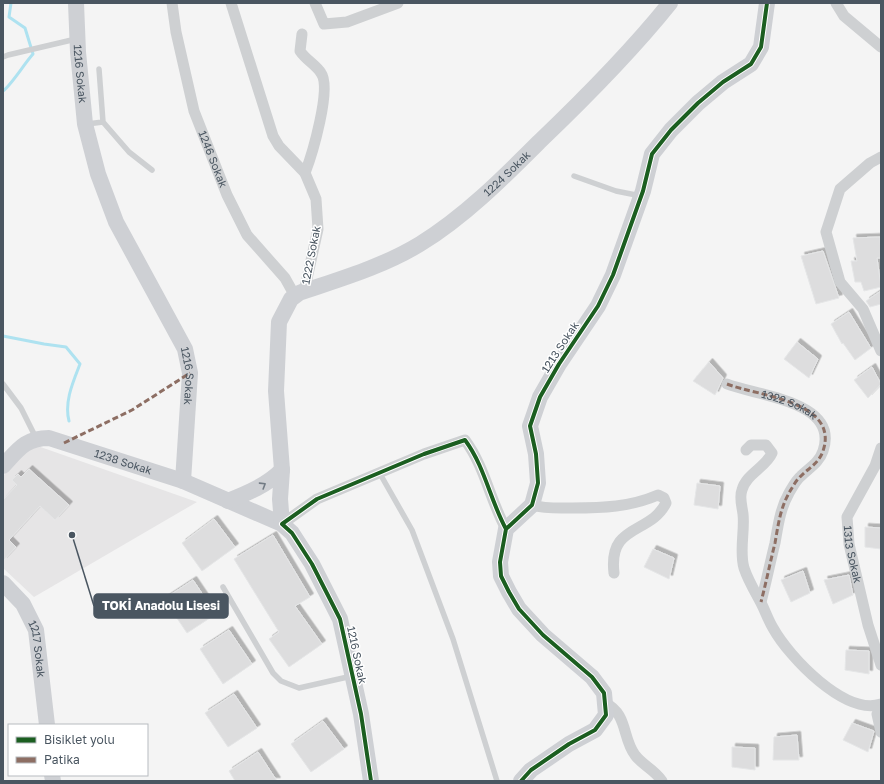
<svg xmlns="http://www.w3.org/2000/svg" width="884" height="784" font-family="'Golos Text',sans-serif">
	<defs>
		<filter id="shadow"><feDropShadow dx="3.5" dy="-3.5" stdDeviation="0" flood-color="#0004"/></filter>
	</defs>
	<rect width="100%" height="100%" fill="#f4f4f4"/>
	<path fill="#e6e5e6" d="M 32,444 L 197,502 L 34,597 L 3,568 L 3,476 Z"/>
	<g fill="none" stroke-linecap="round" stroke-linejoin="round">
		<path stroke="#aee2f0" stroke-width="3" d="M 3,91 C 12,84 24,64 33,54 L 25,28 L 9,17 L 11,3
			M 3,336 L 44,344 L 66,347 L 80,364 C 73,382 64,402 69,421"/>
	</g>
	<path fill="#ddddde" stroke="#e5e6e7" filter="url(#shadow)" d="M 880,237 L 881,258 L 877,258 L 881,287 L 864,291 L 861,282 L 855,282 L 851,261 L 857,261 L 853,238 Z
		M 823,251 L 839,298 L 816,304 L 801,256 Z
		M 881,291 L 881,304 L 870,307 L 866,301 Z
		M 849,312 L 871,348 L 855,360 L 843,343 L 842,344 L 831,324 Z
		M 797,342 L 818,359 L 809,378 L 784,359 Z
		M 709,362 L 723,378 L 715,395 L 693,381 Z
		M 872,367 L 881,384 L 868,398 L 854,380 Z
		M 29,469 L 69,505 L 55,520 L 40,506 L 9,540 L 16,547 L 3,561 L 3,500 L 17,485 L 12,480 L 18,474 L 21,477 Z
		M 697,483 L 720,486 L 718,509 L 694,505 Z
		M 214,519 L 235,547 L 202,571 L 182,543 Z
		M 865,527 L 881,528 L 881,549 L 865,547 Z
		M 273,535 L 310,597 L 295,606 L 322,644 L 289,667 L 269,639 L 279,632 L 234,559 Z
		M 653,549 L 674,558 L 669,579 L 644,567 Z
		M 803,571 L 810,593 L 791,602 L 781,580 Z
		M 849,575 L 853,595 L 833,604 L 824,580 Z
		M 193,580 L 216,614 L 187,633 L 164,599 Z
		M 229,630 L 252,664 L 223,684 L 200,649 Z
		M 846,650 L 869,651 L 869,674 L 845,670 Z
		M 234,694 L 257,728 L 228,747 L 205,713 Z
		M 323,721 L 344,749 L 311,772 L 291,744 Z
		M 852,723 L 874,731 L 868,752 L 843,740 Z
		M 797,735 L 799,760 L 773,760 L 774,737 Z
		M 732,747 L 755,748 L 755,770 L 732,767 Z
		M 258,752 L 277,781 L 235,781 L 229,771 Z"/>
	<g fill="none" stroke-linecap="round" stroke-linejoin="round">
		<path stroke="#ced0d2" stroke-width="5.5" d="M 3,57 L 8,55 L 76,39
			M 99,69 L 103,122 L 129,152 L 152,170
			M 87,124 L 103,122
			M 574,176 L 616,191 L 641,196
			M 3,384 L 21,408 L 36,438
			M 379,472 L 412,530 L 453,639 L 497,781
			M 223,587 L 273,673 L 281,681 L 299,688 L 352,676"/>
		<g stroke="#ced0d2" stroke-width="11">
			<path id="s1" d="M 172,3 L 176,32 L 194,111 L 227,195 L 247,235 L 285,278 L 295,296"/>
			<path d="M 231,3 L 273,136 L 279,146 L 305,173 L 316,199 L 318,229 L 304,292"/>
			<path d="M 315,3 L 324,24 L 347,22 L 398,3"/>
			<path d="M 836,3 L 844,16 L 881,47"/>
			<path d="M 302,34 L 300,51 C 306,60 316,65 321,73 C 332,88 312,155 305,173"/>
			<path d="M 881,157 L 870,163 L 840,189 L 826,232 L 840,282 L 863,309 L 881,351"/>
			<path d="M 727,384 C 757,396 840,401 823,451 C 819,463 809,468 801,476 C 796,480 792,488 789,493 C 780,509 778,526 775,543 C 770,563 766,583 761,602"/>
			<path id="s2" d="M 881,448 L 875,466 L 847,517 L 849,544 L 868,625 L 881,665"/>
			<path d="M 746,450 L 751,445 L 766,445 L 772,453 C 766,467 746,474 742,490 C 739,497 742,506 743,514 C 745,531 739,551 744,568 C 748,580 754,590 760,601 C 765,610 768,620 773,628 C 789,657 845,716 881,704"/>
			<path d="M 532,505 C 546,509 558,508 572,508 C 603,508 630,507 658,495 L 664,498 L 666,503 C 650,535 608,523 614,573"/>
			<path d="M 282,524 L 317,499 L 424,454 L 465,440 C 485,467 490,500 506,529"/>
			<path d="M 605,703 C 628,714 622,738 635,755 C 642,765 654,769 662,781"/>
			<path d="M 881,710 L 877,714 L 881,732"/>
		</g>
		<g stroke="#ced0d4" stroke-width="16">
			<path id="s3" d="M 76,3 L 78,52 L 85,124 L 98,174 L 116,222 L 185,349 L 190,373 L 183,481"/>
			<path id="s4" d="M 3,466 C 18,450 25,438 49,438 L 183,481 L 282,524 L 292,533 L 312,564 L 340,619 L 361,714 L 371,781"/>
			<path id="s5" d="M 282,470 L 276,391 L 279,322 L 291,299 L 299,293 C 340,279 382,267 420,244 C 464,217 502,179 539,142 C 585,98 630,53 670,3"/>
			<path d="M 228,501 C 248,493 267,485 282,470 L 280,499 L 282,524"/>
			<path id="s6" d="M 3,583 L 23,604 L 36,630 L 47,725"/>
			<path d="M 52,775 L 53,781"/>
			<path d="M 521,781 L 531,770 L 569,744 L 595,730 L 606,715 L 604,693 L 592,677 L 543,635 L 519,609 L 509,592 L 501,576 L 500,562 L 506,529 L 532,505 L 538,483 L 536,454 L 530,426 L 540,397 L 559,364 L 598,306 L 613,275 L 643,191 L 652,154 L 671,130 L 698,103 L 723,82 L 751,64 L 761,47 L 767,3"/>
		</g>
		<g stroke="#8d6e63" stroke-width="3" stroke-dasharray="6 3" stroke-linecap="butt">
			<path id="s7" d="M 727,384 C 757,396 840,401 823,451 C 819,463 809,468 801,476 C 796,480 792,488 789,493 C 780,509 778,526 775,543 C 770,563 766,583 761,602"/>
			<path d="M 64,443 L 132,410 L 190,373"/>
		</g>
		<g stroke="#fff" stroke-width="6">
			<path id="cycleway" d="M 371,781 L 361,714 L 340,619 L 312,564 L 292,533 L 282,524 L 317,499 L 424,454 L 465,440 C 485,467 490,500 506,529
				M 521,781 L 531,770 L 569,744 L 595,730 L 606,715 L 604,693 L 592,677 L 543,635 L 519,609 L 509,592 L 501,576 L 500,562 L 506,529 L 532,505 L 538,483 L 536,454 L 530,426 L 540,397 L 559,364 L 598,306 L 613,275 L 643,191 L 652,154 L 671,130 L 698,103 L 723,82 L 751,64 L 761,47 L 767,3"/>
		</g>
		<use href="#cycleway" stroke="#1b5e20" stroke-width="4"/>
	</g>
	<defs><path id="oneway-chevron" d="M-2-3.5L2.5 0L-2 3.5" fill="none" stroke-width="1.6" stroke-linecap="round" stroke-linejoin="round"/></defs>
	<use stroke="#727b84" href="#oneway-chevron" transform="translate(263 485) rotate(-32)"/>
	<g text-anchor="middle" stroke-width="3" stroke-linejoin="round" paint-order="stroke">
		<g font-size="11" fill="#4a5661" stroke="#fff">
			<text dy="4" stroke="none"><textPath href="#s3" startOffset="71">1216 Sokak</textPath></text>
			<text dy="4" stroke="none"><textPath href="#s1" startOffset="162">1246 Sokak</textPath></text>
			<text dy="4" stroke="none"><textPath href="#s5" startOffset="427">1224 Sokak</textPath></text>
			<text transform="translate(311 255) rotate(-79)" y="4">1222 Sokak</text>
			<text transform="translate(560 347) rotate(-57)" y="4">1213 Sokak</text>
			<text dy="4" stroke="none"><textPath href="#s3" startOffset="396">1216 Sokak</textPath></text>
			<text dy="4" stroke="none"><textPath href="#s7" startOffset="66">1322 Sokak</textPath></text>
			<text dy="4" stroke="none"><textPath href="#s4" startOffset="134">1238 Sokak</textPath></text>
			<text dy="4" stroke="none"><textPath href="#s2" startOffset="115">1313 Sokak</textPath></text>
			<text dy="4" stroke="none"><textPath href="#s6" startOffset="77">1217 Sokak</textPath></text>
			<text transform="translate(357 655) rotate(78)" y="4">1216 Sokak</text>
		</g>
	</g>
	<path fill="none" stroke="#4a5661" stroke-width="1.5" d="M72 535L94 606"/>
	<circle fill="#4a5661" stroke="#fff" stroke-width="1.5" cx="72" cy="535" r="4"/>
	<rect fill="#4a5661" stroke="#4a5661" stroke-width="1.5" x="94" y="594" width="134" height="24" rx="4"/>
	<g font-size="12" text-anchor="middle" font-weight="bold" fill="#fff">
		<text x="161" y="610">TOKİ Anadolu Lisesi</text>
	</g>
	<rect width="884" height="784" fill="none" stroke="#4a5661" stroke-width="8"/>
	<rect x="8" y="724" width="140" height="52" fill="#ffffff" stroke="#b7bbc0"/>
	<rect x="16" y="737" width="20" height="6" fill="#1b5e20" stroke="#b7bbc0"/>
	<text x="44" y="744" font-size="12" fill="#4a5661">Bisiklet yolu</text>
	<rect x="16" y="757" width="20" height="6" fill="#8d6e63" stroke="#b7bbc0"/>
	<text x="44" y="764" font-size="12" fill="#4a5661">Patika</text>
</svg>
